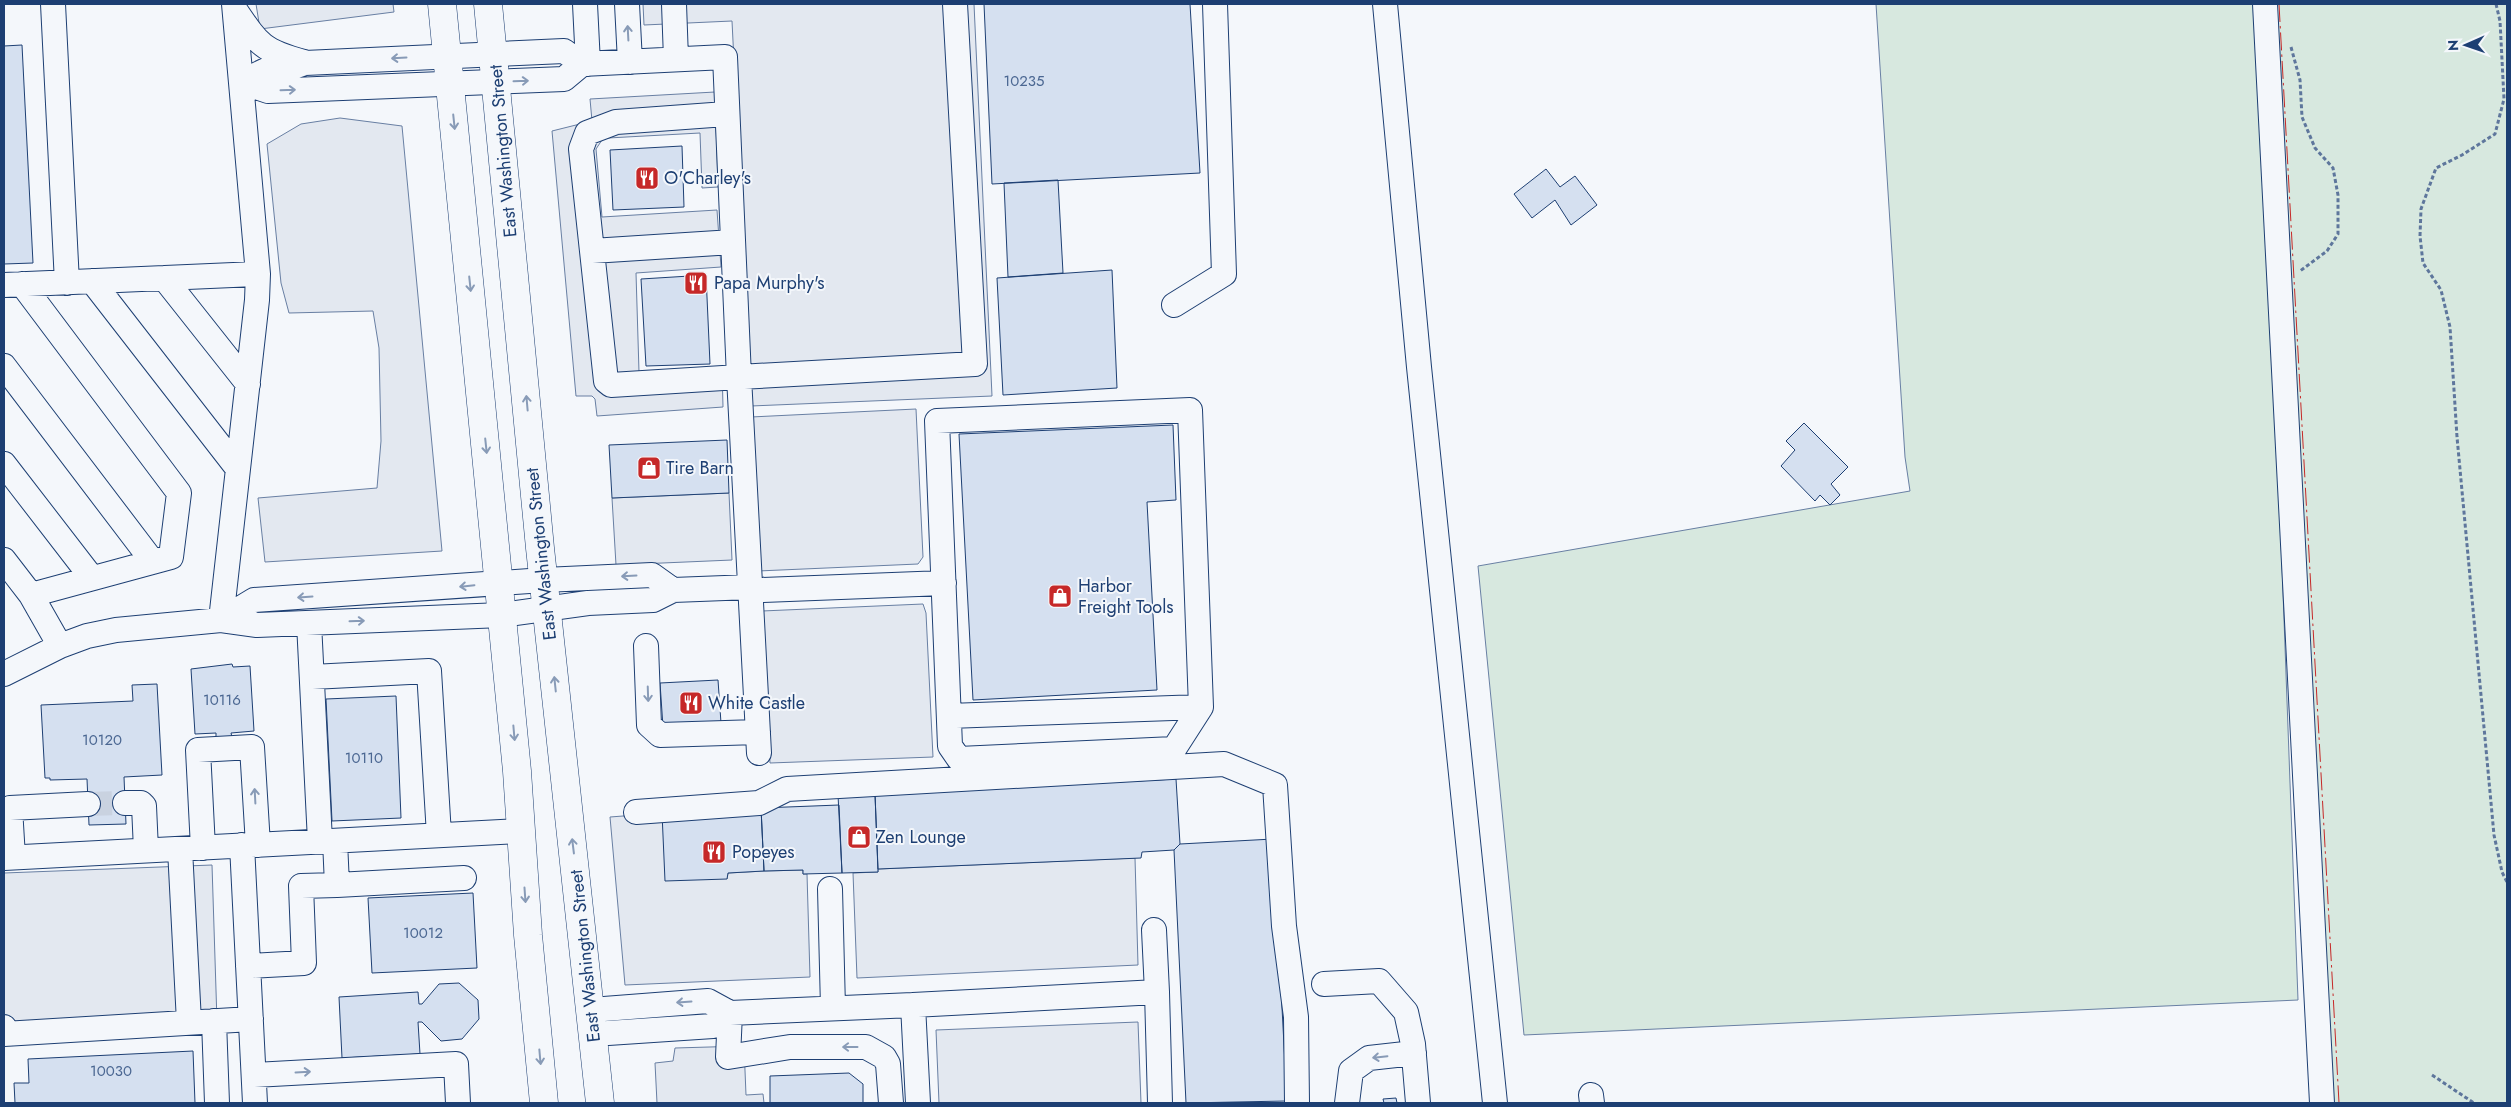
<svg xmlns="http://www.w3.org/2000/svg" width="2511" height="1107" font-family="Jost,sans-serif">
	<rect width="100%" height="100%" fill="#f4f7fb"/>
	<path fill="#d7e8df" stroke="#687fa3" d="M 1876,4 L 2507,4 L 2507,1103 L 2322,1103 L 2278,456 L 2298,1000 L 1524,1035 L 1478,566 L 1910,491 L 1905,457 Z"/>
	<path fill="#e3e8f0" stroke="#687fa3" d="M 256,4 L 393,4 L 394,12 L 260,29 Z
		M 643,4 L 974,4 L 992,396 L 751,406 L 732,21 L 644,25 Z
		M 715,92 L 718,187 L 702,188 L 700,133 L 608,138 L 602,140 L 596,149 L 602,217 L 717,210 L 721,267 L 636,273 L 639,372 L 722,367 L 723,407 L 597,416 L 595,399 L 592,396 L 576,396 L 552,131 L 592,121 L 590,99 Z
		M 340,118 L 402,126 L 442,551 L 265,562 L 258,498 L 377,488 L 381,441 L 379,348 L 373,311 L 289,313 L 281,283 L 267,144 L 301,124 Z
		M 916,409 L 923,557 L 918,564 L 758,571 L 751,417 Z
		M 729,493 L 732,560 L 616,565 L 612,498 Z
		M 923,604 L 926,613 L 933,757 L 770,763 L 762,611 Z
		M 662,813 L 727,879 L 728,873 L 764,871 L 803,870 L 803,874 L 807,874 L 810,977 L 625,985 L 610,817 Z
		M 1135,858 L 1138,965 L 857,978 L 853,873 L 878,872 L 878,869 Z
		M 212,865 L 217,1021 L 4,1033 L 4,873 Z
		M 1138,1022 L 1141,1103 L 939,1103 L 936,1030 Z
		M 744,1046 L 746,1095 L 763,1094 L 764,1103 L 657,1103 L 655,1063 L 673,1061 L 675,1048 Z"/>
	<path fill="#d5e0f0" stroke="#1d3f73" d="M 984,4 L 1190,4 L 1200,173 L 992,184 Z
		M 22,45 L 33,263 L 4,264 L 4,46 Z
		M 682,146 L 684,207 L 613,210 L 610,150 Z
		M 1546,169 L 1560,187 L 1575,176 L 1597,205 L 1571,225 L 1555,200 L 1532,218 L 1514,194 Z
		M 1058,180 L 1063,273 L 1008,277 L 1004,183 Z
		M 1112,270 L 1117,388 L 1003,395 L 997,278 Z
		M 706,275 L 710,364 L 646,366 L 641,279 Z
		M 1804,423 L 1848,467 L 1831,484 L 1840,495 L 1830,505 L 1820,495 L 1815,501 L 1781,466 L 1795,450 L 1786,441 Z
		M 1173,425 L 1176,500 L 1147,502 L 1157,690 L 973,700 L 959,434 Z
		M 727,440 L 729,493 L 612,498 L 609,445 Z
		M 232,664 L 233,667 L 250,666 L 254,731 L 231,733 L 232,737 L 216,738 L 216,733 L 195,734 L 191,669 Z
		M 718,680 L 721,723 L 663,727 L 660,683 Z
		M 157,684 L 162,775 L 124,777 L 126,824 L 89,825 L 87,779 L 50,780 L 50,778 L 45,778 L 41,705 L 133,701 L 132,685 Z
		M 396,696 L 401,818 L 332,821 L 326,699 Z
		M 1176,779 L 1180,844 L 1174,850 L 1142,852 L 1141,858 L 878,869 L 875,794 Z
		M 875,794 L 878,872 L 842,873 L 838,795 Z
		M 839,805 L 842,873 L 803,874 L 803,870 L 764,871 L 761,808 Z
		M 761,808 L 764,871 L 728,873 L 727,879 L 665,881 L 662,813 Z
		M 1273,839 L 1287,1101 L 1186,1103 L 1174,850 L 1180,844 Z
		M 473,893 L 477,968 L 372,973 L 368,898 Z
		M 459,983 L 478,1000 L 479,1019 L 462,1039 L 441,1041 L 422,1022 L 418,1022 L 420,1054 L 342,1058 L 339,997 L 418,992 L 419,1004 L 422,1004 L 439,984 Z
		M 193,1051 L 195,1103 L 15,1103 L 14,1083 L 29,1083 L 28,1059 Z
		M 849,1073 L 863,1084 L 863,1103 L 770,1103 L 770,1076 Z
		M 1396,1098 L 1397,1103 L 1384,1103 L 1383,1099 Z"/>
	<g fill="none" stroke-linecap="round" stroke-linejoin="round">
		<path stroke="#c9d2e0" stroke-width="24" stroke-dasharray="24 12" stroke-linecap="butt" d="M 88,804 L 125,803"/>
		<g stroke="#1d3f73" stroke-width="26">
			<path id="minor" d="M 53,4 L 67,283
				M 585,4 L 588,64
				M 627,4 L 630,62
				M 674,4 L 676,59
				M 1385,4 L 1419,367 L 1495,1103
				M 2265,4 L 2322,1103
				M 236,11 C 259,45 263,51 304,62
				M 241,82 L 268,91 L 564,79 L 582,64 L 725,57 L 739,377 L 975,364 L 955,4
				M 241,82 L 266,70 L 291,68 L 305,63 L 564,51 L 582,64
				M 726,114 L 616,122 L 587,133 L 581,149 L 606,381 L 611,385 L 739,377 L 759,753
				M 592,251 L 733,242
				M 164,278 L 248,384
				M 92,281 L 238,469
				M 4,285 L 258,274
				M 1174,305 L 1224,274 L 1215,4
				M 4,366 L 153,562
				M 4,464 L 92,578
				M 4,560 L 31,595 L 171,557 L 179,493 L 22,284
				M 31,595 L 60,646
				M 221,620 L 257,300 L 258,274 L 234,4
				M 221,620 L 254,600 L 544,580 L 652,575 L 673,590
				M 309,623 L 320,841
				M 646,646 L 649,725 L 660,735 L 758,732
				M 4,674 L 60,646 L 87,636 L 116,630 L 221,620 L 257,625 L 502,615 L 588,603 L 653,600 L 673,590 L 751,587 L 763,590 L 944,583
				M 312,677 L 429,671 L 439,835
				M 949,716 L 1201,707 L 1174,749 L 959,759 L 950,746 L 937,421 L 1190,410 L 1201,707
				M 125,803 L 141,803 L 144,806 L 146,850
				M 636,812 L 759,803 L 787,789 L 1224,764 L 1275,785 L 1284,926 L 1296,1017 L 1297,1103
				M 242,845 L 255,1103
				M 203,848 L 198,750 L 252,747 L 258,845
				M 180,849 L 189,1022
				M 13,857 L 10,808 L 88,804
				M 4,858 L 521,831
				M 337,885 L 464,878
				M 830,889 L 833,1008
				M 1154,930 L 1157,992
				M 248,966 L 304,963 L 301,886 L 337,885 L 335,841
				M 1324,984 L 1379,981 L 1406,1012 L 1413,1044 L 1418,1103
				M 913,1005 L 1157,992 L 1160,1103
				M 591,1010 L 708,1001 L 730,1013 L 913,1005 L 918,1103
				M 730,1013 L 728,1057 L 790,1047 L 866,1047 L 884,1057 L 888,1064 L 891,1103
				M 214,1021 L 217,1103
				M 4,1027 L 4,1034 L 251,1019
				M 593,1034 L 713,1026 L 730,1013
				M 254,1075 L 456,1064 L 458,1103
				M 1591,1095 L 1592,1103
				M 1347,1103 L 1351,1071 L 1369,1058 L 1414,1053"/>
		</g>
		<g stroke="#1d3f73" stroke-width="29">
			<path id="major" d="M 442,4 L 517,771 L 528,935 L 544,1103
				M 488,4 L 540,548 L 600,1103"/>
		</g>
		<path stroke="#5e769c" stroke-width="3" stroke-dasharray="4 2.5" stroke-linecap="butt" d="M 2496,4 L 2500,21 L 2504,99 L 2495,134 L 2462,155 L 2436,168 L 2421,209 L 2420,236 L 2423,263 L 2441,290 L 2450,327 L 2457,437 L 2494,835 L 2502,872 L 2507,882
			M 2291,47 L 2300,80 L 2302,117 L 2315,148 L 2333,168 L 2338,195 L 2338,234 L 2327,251 L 2300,271
			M 2432,1075 L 2474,1103"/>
		<use href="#minor" stroke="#f4f7fb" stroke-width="24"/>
		<use href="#major" stroke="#f4f7fb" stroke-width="28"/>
		<path stroke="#c62828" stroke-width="1" stroke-dasharray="18 4 2.5 4" stroke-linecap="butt" d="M 2279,4 L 2339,1103"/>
	</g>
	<defs><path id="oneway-shaft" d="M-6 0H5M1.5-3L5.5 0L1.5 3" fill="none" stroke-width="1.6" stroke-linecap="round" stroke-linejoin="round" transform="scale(1.25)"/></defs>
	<g stroke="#889bb7">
		<use href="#oneway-shaft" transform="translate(628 33) rotate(-93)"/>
		<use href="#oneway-shaft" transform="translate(399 58) rotate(177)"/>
		<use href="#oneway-shaft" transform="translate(521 81) rotate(-2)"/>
		<use href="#oneway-shaft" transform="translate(288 90) rotate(-2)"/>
		<use href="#oneway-shaft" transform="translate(454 122) rotate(84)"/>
		<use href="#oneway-shaft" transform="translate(470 284) rotate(84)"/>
		<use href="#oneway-shaft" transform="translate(527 403) rotate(-95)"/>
		<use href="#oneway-shaft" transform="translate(486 446) rotate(84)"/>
		<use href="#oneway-shaft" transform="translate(629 576) rotate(177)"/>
		<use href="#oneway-shaft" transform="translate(467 586) rotate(174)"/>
		<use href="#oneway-shaft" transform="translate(305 597) rotate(176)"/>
		<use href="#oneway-shaft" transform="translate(357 621) rotate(-2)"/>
		<use href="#oneway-shaft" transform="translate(555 684) rotate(-96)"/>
		<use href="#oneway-shaft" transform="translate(648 694) rotate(88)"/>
		<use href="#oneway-shaft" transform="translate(514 733) rotate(85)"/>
		<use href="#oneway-shaft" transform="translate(255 796) rotate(-93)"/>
		<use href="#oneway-shaft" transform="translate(573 846) rotate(-97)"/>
		<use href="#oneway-shaft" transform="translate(525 895) rotate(86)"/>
		<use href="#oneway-shaft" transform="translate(684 1002) rotate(176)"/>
		<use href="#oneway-shaft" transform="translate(850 1047) rotate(180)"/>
		<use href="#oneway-shaft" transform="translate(540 1057) rotate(85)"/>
		<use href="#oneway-shaft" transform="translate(1380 1057) rotate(174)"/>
		<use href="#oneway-shaft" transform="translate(303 1072) rotate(-3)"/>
	</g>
	<defs>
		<g id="restaurant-square" transform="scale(1.25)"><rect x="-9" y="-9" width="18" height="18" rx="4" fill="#c62828" stroke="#f4f7fb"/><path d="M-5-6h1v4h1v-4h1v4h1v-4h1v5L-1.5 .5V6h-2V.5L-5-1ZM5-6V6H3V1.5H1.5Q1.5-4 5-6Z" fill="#fff"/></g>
		<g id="shop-square" transform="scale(1.25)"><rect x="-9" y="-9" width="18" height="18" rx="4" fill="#c62828" stroke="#f4f7fb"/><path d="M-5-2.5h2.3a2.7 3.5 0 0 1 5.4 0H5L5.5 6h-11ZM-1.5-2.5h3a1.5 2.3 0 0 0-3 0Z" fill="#fff"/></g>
	</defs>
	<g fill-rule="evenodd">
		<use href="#restaurant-square" x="647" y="178"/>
		<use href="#restaurant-square" x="696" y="283"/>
		<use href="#shop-square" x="649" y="468"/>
		<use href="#shop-square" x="1060" y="596"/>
		<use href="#restaurant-square" x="691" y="703"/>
		<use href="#shop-square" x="859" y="837"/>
		<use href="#restaurant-square" x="714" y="852"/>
	</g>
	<g text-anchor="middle" stroke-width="4" stroke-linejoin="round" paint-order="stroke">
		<g font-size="15" fill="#4b6792">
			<text x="1024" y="86">10235</text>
			<text x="222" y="705">10116</text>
			<text x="102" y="745">10120</text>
			<text x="364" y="763">10110</text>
			<text x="423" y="938">10012</text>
			<text x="111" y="1076">10030</text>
		</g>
		<g font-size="18" fill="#1d3f73" stroke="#f4f7fb">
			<text transform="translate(503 151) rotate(-95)" y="6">East Washington Street</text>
			<text transform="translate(541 554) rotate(-96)" y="6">East Washington Street</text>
			<text transform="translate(585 956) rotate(-96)" y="6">East Washington Street</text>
		</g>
		<g font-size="18" fill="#1d3f73" stroke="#f4f7fb" text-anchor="start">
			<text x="664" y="184">O'Charley's</text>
			<text x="714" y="289">Papa Murphy's</text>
			<text x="666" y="474">Tire Barn</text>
			<text x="1078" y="592">Harbor<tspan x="1078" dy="21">Freight Tools</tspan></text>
			<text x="708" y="709">White Castle</text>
			<text x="876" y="843">Zen Lounge</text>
			<text x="732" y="858">Popeyes</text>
		</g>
	</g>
	<rect width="2511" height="1107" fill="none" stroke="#1d3f73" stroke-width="10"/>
	<g transform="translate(2466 45) rotate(268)" stroke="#f4f7fb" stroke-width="4" paint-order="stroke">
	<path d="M0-4L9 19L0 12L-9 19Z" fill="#1d3f73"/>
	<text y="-8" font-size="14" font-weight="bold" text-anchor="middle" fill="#1d3f73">N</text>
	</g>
</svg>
